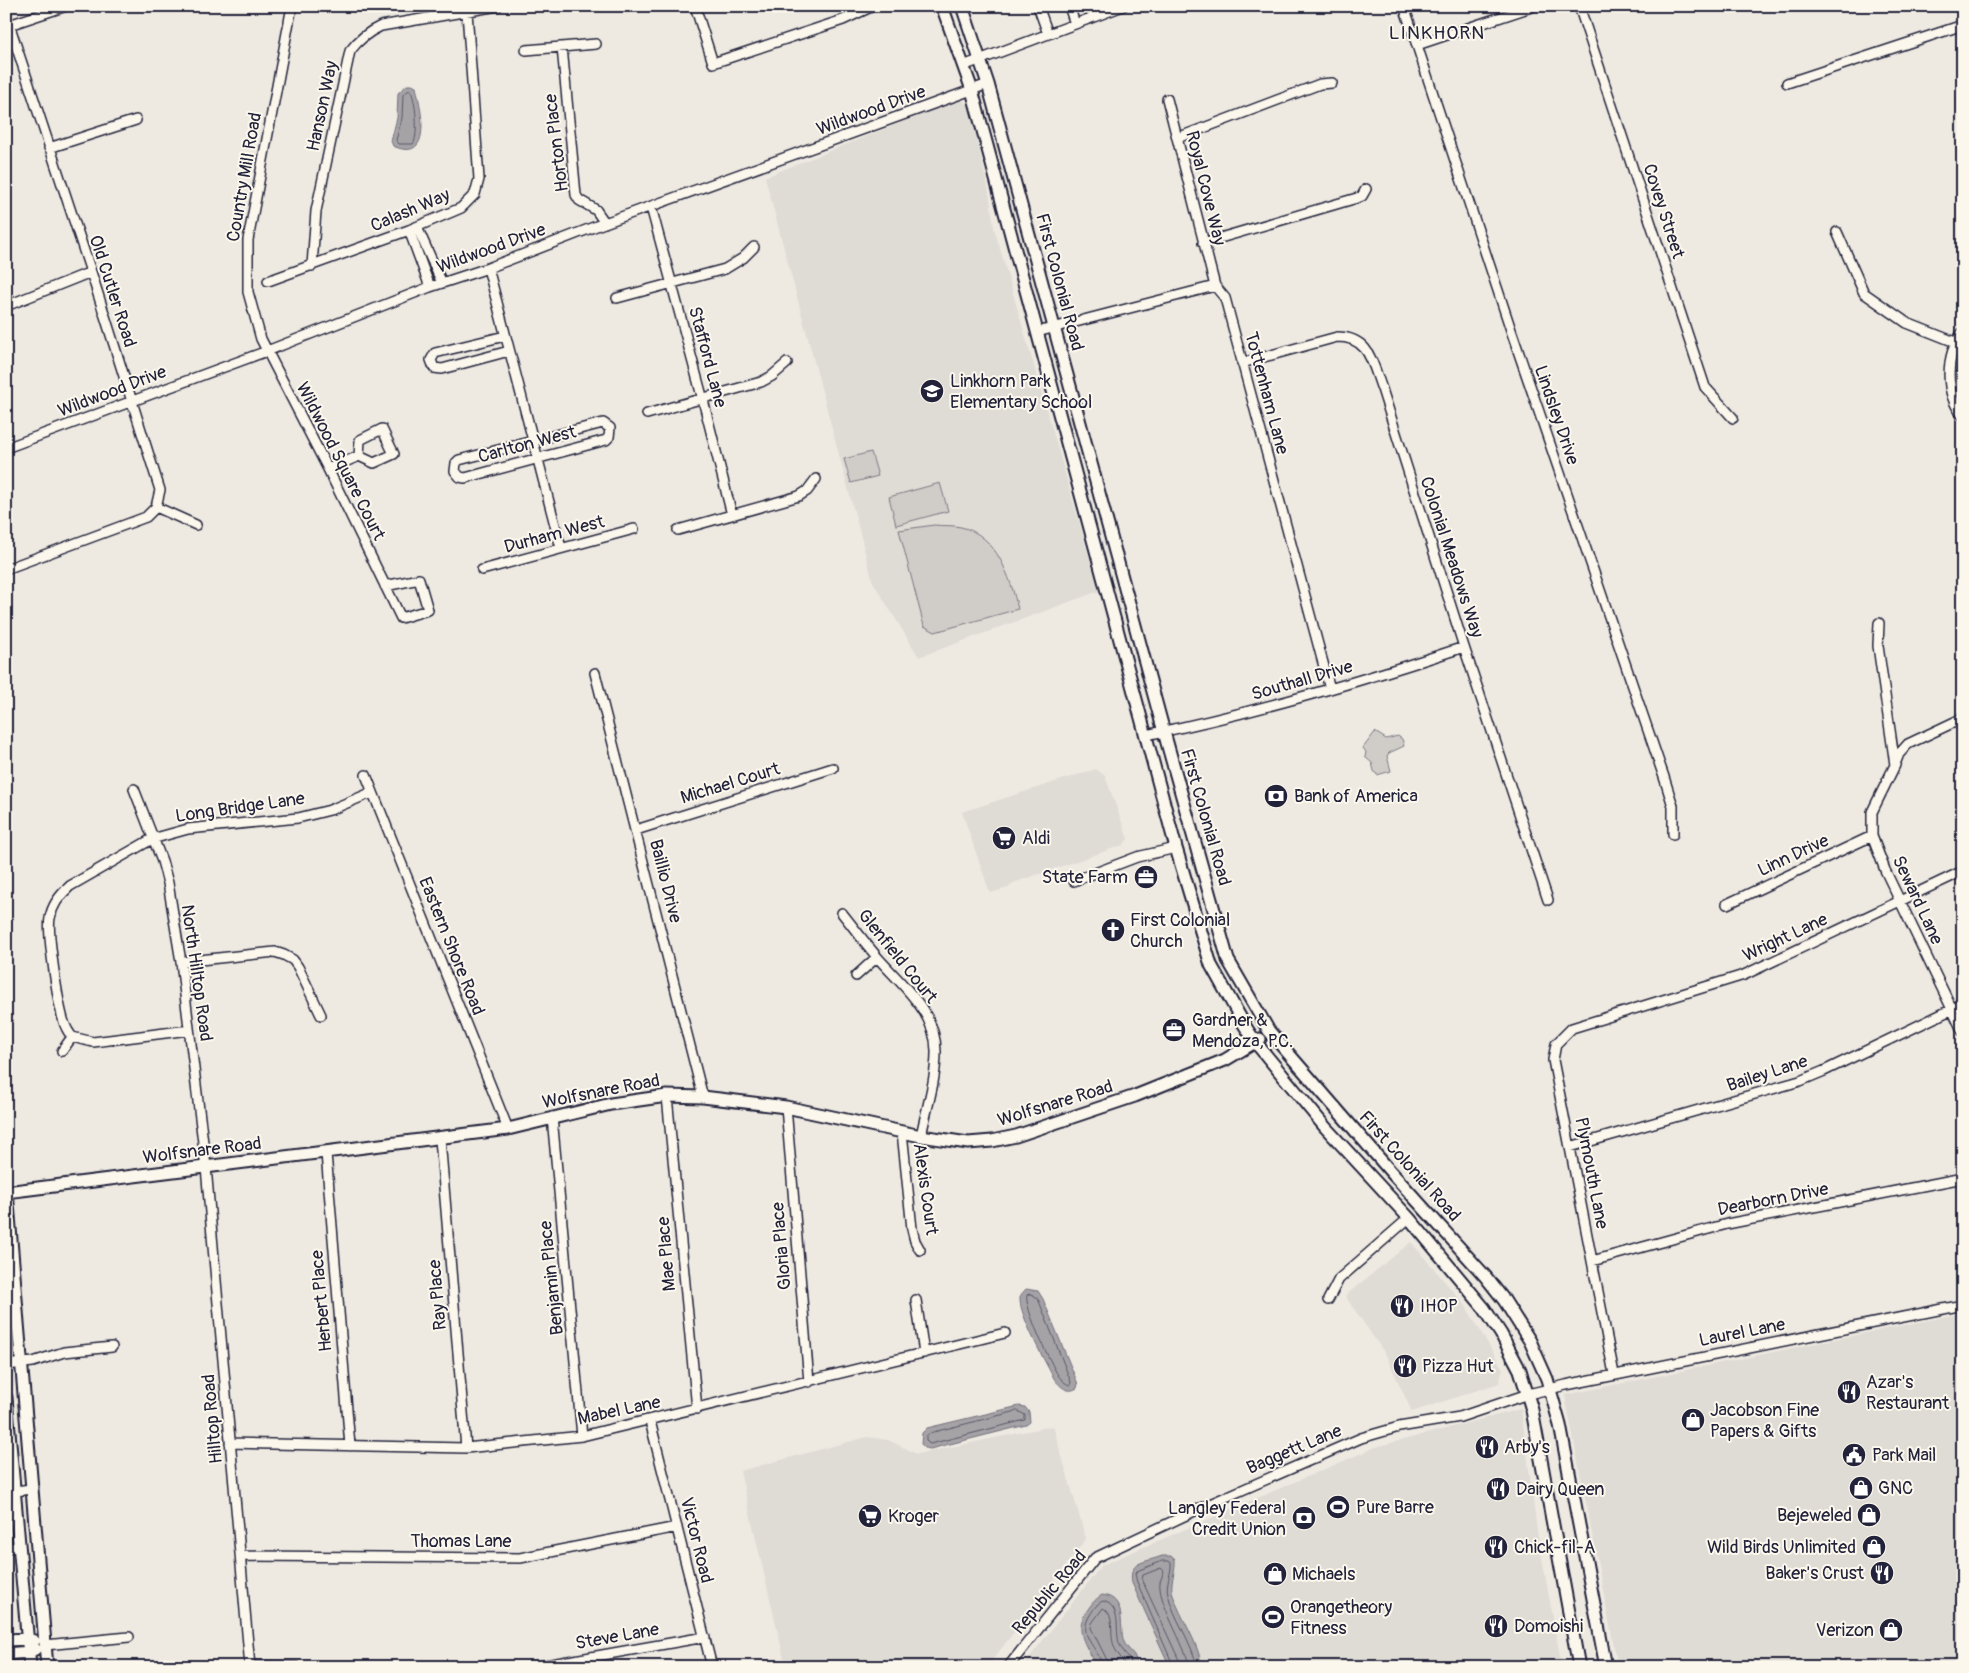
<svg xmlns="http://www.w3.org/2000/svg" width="1969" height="1673" font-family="Pangolin,sans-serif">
	<rect width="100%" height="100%" fill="#eeeae2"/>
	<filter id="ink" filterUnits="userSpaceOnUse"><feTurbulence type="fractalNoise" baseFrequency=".02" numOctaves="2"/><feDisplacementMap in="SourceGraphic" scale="10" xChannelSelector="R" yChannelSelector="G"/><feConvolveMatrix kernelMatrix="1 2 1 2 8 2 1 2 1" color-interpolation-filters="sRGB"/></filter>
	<g filter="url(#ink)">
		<path fill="#dfdbd5" d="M 957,100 L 963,101 L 969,105 L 989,192 L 994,228 L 1099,591 L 919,657 L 873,582 L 765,177 Z
			M 1096,769 L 1105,776 L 1128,839 L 1123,845 L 1013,883 L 1008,888 L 990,893 L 962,812 Z
			M 1411,1242 L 1465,1305 L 1503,1369 L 1499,1383 L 1412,1412 L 1386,1355 L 1345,1296 Z
			M 1963,1313 L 1963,1661 L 1921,1667 L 1618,1667 L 1565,1395 Z
			M 1521,1409 L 1537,1531 L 1562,1667 L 1022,1667 L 1102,1565 L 1376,1447 Z
			M 1053,1426 L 1086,1539 L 987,1667 L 786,1667 L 740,1471 L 867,1437 L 888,1440 L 917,1454 Z"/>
		<path fill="#d0cdc9" stroke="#797882" d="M 871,452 L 878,476 L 851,483 L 844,459 Z
			M 940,483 L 948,511 L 896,525 L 889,497 Z
			M 934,525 C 942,526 952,525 961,527 C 997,535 1010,577 1018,609 L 935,632 L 924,626 L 899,530 Z
			M 1375,732 L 1386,739 L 1398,736 L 1402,739 L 1404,746 L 1389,753 L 1387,756 L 1391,771 L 1377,775 L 1374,771 L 1372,763 L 1365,757 L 1366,752 L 1363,748 Z"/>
		<path fill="#a6a3a7" stroke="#716f7c" d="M 407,85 L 412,85 L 416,87 C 421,108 434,164 393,146 L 391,141 L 397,118 L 398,93 Z
			M 1026,1289 L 1038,1291 L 1043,1299 L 1078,1384 L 1077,1388 C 1068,1394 1061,1387 1055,1380 C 1047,1366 1019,1314 1020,1299 C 1020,1295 1023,1292 1026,1289 Z
			M 1019,1406 L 1025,1407 L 1029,1412 L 1030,1422 L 1026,1425 L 930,1449 L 925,1448 L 921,1444 L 922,1433 L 927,1428 Z
			M 1162,1556 L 1171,1556 L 1175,1560 C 1176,1572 1169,1583 1173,1595 C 1181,1619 1198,1641 1202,1667 L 1170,1667 L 1132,1583 C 1128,1561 1144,1563 1162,1556 Z
			M 1102,1595 C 1128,1598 1118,1626 1124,1642 C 1126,1647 1131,1651 1134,1655 C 1136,1659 1137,1663 1138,1667 L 1098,1667 C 1088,1649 1073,1632 1086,1612 C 1091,1605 1094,1600 1102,1595 Z"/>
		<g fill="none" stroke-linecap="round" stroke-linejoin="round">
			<path stroke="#575666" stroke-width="1" d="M 410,90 C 416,97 419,137 413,144 L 399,144 L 396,140 L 402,118 L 403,95 Z
				M 1031,1294 L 1035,1296 L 1039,1301 L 1071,1382 L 1070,1385 C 1065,1384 1062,1380 1058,1375 C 1051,1364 1023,1306 1027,1295 Z
				M 1018,1411 L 1025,1415 L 1025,1420 L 930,1444 L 926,1441 L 926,1436 L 930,1433 Z
				M 1102,1667 C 1100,1647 1076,1637 1090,1615 C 1094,1609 1096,1604 1103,1601 C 1122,1606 1115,1629 1119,1643 C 1122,1651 1130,1658 1133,1667
				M 1109,1667 L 1107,1660 L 1091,1628 L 1092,1623 L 1103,1608 C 1116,1615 1109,1633 1114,1646 C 1116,1653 1123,1659 1126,1667
				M 1174,1667 L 1137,1582 L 1135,1574 L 1137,1571 L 1162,1561 L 1169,1561 L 1171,1563 C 1172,1574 1165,1583 1168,1594 C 1173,1618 1192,1641 1197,1667
				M 1180,1667 L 1179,1660 L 1142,1580 L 1143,1575 L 1161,1568 L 1164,1571 C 1163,1575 1161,1578 1160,1582 C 1157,1601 1185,1645 1190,1667"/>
			<g stroke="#22223b" stroke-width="12">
				<path id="street" d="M 292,6 L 248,240 L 248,292 L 261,339 L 328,469 L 401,618 L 428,610 L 419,579 L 385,586
					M 695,6 L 713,63 L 843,20 L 873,6
					M 1038,6 L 1048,34
					M 1069,6 L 1075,24
					M 1404,6 L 1511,330 L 1664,777 L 1673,806 L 1673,834
					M 1579,6 L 1705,387 L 1733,418
					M 6,15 L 91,272 L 160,490 L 156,507 L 146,517 L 6,569
					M 9,25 L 66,6
					M 1417,45 L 1534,6
					M 562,47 L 576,195 L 579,200 L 596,210 L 605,223
					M 526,50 L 596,44
					M 963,66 L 1123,6
					M 1787,83 L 1963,25
					M 1167,99 L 1215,286
					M 1177,138 L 1320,84 L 1332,83
					M 49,148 L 136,120
					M 651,207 L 703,400 L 732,515
					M 417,227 L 442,283
					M 409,230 L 430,287
					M 1837,232 L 1864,293 L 1907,323 L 1955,342
					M 1203,243 L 1357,198 L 1362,196 L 1366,189
					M 312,266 L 316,211 L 350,51 C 359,39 368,32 381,26 L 498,6
					M 488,268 L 561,548
					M 268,281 L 409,230 L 461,208 L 475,194 L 479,179 L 467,12
					M 617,298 L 725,269 L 743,258 L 754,247
					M 6,306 L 91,272
					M 1037,332 L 1215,286 L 1225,298 L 1330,689
					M 1963,332 C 1945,355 1944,393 1963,416
					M 505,336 L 435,353 L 431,360 L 434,368 L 442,369 L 509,351
					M 1242,363 L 1337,337 C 1370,337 1372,363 1382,389 L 1464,647 L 1548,900
					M 647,414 L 761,382 L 772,376 L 787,363
					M 603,423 L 610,428 L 609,437 L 606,440 L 465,478 L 460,477 L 455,471 L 456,463 L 459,460 Z
					M 6,448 L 267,351 L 430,287 L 488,268 L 599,225 L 988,84
					M 328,469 L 359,456 L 374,463 L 394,454 L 382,429 L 360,440 L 359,456
					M 156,507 L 196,525
					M 678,530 L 799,496 L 807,491 L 816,479
					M 482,570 L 634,529
					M 1879,623 L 1878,646 L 1895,765 L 1872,812 L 1872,836 L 1885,870 L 1963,1032
					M 595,673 L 703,1097
					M 1146,735 C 1254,713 1359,682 1464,647
					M 1895,764 L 1899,754 L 1908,744 L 1963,718
					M 366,775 L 508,1129
					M 134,789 L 162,861 L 168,883 L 181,962 L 206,1167 L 250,1667
					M 636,830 L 833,768
					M 1074,881 L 1137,857 L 1176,848
					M 1727,904 L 1872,836
					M 842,913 C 854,928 865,943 878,958 C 902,985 937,1013 936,1053 C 936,1081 926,1110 921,1136
					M 181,962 L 275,952 L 284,955 L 293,960 L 298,967 L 321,1015
					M 856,976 L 877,957
					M 189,1030 L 93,1042 L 72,1037 C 70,1034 67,1030 66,1027 C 59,1014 47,932 50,918 C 52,905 61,894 70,886 L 152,839 L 188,829 L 298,818 L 330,810 L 373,792
					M 62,1051 L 72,1037
					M 667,1096 L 697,1409
					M 786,1107 L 809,1382
					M 552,1117 L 582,1436
					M 902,1132 L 912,1229 L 915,1241 L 920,1250
					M 440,1139 L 466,1448
					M 1570,1147 L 1800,1081 L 1824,1071 L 1963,1004
					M 326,1153 L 350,1446
					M 1592,1261 L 1727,1224 L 1963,1178
					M 916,1300 L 924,1353
					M 1328,1300 L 1339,1279 L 1409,1218
					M 6,1312 L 17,1311
					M 6,1365 L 33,1362 L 64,1352 L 112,1347
					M 1614,1374 L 1553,1060 L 1556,1044 L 1572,1028 L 1744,975 L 1963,871
					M 650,1421 L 712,1667
					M 230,1443 L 466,1448 L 582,1436 L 1005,1333
					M 15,1491 L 31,1489
					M 6,1548 L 19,1547
					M 241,1556 L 520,1558 L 677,1527
					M 45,1645 L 129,1637
					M 250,1666 L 296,1667
					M 534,1667 L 705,1637
					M 1008,1667 L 1095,1558 L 1203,1507 L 1361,1438 L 1399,1427 L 1460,1417 L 1528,1394 L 1566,1385 L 1963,1305"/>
			</g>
			<g stroke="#22223b" stroke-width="15">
				<path id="secondary" d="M 942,6 L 972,90 L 1176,848 L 1211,965 L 1245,1026 L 1256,1043 L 1325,1127 L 1409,1218 L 1484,1308 L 1501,1334 L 1520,1370 L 1532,1410 L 1579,1667
					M 962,6 L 988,84 L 1164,732 L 1228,960 L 1269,1031 L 1391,1172 L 1485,1276 L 1504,1300 L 1530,1341 L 1547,1379 L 1560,1425 L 1606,1667
					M 6,1192 L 508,1129 L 611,1104 L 667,1096 L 703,1097 L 786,1107 L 921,1136 L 968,1143 L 992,1141 L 1016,1136 L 1135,1096 L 1225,1060 L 1260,1039
					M 7,1192 L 47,1667
					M 6,1398 L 30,1667
					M 6,1640 L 28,1639 L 34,1641
					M 6,1654 L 29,1652 L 35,1649"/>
			</g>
			<use href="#street" stroke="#fbf7ec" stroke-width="9"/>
			<use href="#secondary" stroke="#fbf7ec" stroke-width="11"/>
		</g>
	</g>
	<defs>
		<g id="school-disc" transform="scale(1.25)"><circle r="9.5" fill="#22223b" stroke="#fbf7ec"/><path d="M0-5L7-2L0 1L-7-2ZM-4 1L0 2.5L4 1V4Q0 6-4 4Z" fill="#fff"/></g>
		<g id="bank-disc" transform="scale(1.25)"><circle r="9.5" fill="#22223b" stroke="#fbf7ec"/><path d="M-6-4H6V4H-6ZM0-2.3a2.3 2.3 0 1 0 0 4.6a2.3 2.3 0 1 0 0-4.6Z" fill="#fff"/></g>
		<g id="supermarket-disc" transform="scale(1.25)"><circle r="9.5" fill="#22223b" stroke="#fbf7ec"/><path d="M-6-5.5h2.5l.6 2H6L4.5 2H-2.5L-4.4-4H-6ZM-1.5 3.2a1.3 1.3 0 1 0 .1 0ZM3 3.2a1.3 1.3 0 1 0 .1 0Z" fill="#fff"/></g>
		<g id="office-disc" transform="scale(1.25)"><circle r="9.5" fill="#22223b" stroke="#fbf7ec"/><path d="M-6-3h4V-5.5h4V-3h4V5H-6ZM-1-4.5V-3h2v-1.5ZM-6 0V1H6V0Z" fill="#fff"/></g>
		<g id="church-disc" transform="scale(1.25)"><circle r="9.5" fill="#22223b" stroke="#fbf7ec"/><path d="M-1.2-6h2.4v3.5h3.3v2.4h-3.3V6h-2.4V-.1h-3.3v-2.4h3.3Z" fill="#fff"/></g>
		<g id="restaurant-disc" transform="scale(1.25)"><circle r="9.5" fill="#22223b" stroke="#fbf7ec"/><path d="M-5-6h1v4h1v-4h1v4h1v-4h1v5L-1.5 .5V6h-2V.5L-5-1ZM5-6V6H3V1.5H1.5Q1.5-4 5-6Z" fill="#fff"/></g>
		<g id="shop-disc" transform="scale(1.25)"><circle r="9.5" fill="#22223b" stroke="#fbf7ec"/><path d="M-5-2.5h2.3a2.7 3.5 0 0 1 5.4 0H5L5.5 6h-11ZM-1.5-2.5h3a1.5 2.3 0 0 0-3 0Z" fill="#fff"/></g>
		<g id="civic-disc" transform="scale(1.25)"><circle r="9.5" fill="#22223b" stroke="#fbf7ec"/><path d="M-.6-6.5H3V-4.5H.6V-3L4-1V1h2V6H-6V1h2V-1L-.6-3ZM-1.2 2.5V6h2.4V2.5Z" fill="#fff"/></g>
		<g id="stadium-disc" transform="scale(1.25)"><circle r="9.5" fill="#22223b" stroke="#fbf7ec"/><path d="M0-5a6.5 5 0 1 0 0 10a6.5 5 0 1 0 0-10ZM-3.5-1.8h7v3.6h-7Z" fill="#fff"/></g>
	</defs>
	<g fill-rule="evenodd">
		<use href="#school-disc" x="932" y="391"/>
		<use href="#bank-disc" x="1276" y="796"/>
		<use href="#supermarket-disc" x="1004" y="838"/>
		<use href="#office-disc" x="1146" y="877"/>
		<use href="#church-disc" x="1113" y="930"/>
		<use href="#office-disc" x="1174" y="1030"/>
		<use href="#restaurant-disc" x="1402" y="1306"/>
		<use href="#restaurant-disc" x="1405" y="1366"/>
		<use href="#restaurant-disc" x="1849" y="1392"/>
		<use href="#shop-disc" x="1693" y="1420"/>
		<use href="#restaurant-disc" x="1487" y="1447"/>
		<use href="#civic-disc" x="1854" y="1455"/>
		<use href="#shop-disc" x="1861" y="1488"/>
		<use href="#restaurant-disc" x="1498" y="1489"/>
		<use href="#stadium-disc" x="1338" y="1507"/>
		<use href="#shop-disc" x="1869" y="1515"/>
		<use href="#supermarket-disc" x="870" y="1516"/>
		<use href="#bank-disc" x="1304" y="1518"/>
		<use href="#restaurant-disc" x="1496" y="1547"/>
		<use href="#shop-disc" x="1874" y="1547"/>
		<use href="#restaurant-disc" x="1882" y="1573"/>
		<use href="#shop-disc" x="1275" y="1574"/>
		<use href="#stadium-disc" x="1273" y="1617"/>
		<use href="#restaurant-disc" x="1496" y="1626"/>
		<use href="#shop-disc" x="1891" y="1630"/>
	</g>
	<g text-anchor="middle" stroke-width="4" stroke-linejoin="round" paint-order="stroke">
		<g font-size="18" fill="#22223b" stroke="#fbf7ec">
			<text transform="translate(322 106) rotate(-78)" y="6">Hanson Way</text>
			<text transform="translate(871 110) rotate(-20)" y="6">Wildwood Drive</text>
			<text transform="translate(556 143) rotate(-97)" y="6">Horton Place</text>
			<text transform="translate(244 177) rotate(-80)" y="6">Country Mill Road</text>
			<text transform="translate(1206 188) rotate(76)" y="6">Royal Cove Way</text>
			<text transform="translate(410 210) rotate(-23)" y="6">Calash Way</text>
			<text transform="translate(1664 211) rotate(72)" y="6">Covey Street</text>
			<text transform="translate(491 248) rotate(-20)" y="6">Wildwood Drive</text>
			<text transform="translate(1060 282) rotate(75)" y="6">First Colonial Road</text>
			<text transform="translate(113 291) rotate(72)" y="6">Old Cutler Road</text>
			<text transform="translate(708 357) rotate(75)" y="6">Stafford Lane</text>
			<text transform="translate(112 391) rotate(-21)" y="6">Wildwood Drive</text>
			<text transform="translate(1267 393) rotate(75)" y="6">Tottenham Lane</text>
			<text transform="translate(1557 415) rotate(71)" y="6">Lindsley Drive</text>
			<text transform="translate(527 444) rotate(-15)" y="6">Carlton West</text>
			<text transform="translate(341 461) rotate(63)" y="6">Wildwood Square Court</text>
			<text transform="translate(554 534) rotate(-15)" y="6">Durham West</text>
			<text transform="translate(1452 557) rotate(72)" y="6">Colonial Meadows Way</text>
			<text transform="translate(1302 680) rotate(-16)" y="6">Southall Drive</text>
			<text transform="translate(730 783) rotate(-17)" y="6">Michael Court</text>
			<text transform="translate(240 807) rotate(-8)" y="6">Long Bridge Lane</text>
			<text transform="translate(1206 817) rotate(74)" y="6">First Colonial Road</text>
			<text transform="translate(1793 855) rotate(-25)" y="6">Linn Drive</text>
			<text transform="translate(666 881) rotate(76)" y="6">Baillio Drive</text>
			<text transform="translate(1918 900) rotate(65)" y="6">Seward Lane</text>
			<text transform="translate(1785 937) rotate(-25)" y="6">Wright Lane</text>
			<text transform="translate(452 946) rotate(68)" y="6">Eastern Shore Road</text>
			<text transform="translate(898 956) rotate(51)" y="6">Glenfield Court</text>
			<text transform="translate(197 973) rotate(82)" y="6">North Hilltop Road</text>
			<text transform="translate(1767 1073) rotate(-18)" y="6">Bailey Lane</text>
			<text transform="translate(601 1091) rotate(-11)" y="6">Wolfsnare Road</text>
			<text transform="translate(1055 1103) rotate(-17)" y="6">Wolfsnare Road</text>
			<text transform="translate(202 1150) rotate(-7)" y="6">Wolfsnare Road</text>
			<text transform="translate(1410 1166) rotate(48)" y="6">First Colonial Road</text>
			<text transform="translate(1592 1173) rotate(79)" y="6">Plymouth Lane</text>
			<text transform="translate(926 1189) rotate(82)" y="6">Alexis Court</text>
			<text transform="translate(1773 1199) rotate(-11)" y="6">Dearborn Drive</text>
			<text transform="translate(781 1246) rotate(-95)" y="6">Gloria Place</text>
			<text transform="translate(666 1254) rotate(-95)" y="6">Mae Place</text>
			<text transform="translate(551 1278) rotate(-96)" y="6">Benjamin Place</text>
			<text transform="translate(437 1295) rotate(-95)" y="6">Ray Place</text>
			<text transform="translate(321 1301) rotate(-95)" y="6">Herbert Place</text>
			<text transform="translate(1742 1332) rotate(-11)" y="6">Laurel Lane</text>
			<text transform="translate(619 1410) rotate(-12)" y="6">Mabel Lane</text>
			<text transform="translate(212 1419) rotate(-95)" y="6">Hilltop Road</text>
			<text transform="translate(1294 1449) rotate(-23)" y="6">Baggett Lane</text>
			<text transform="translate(697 1540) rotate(76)" y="6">Victor Road</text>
			<text x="461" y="1547">Thomas Lane</text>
			<text transform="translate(1049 1592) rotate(-50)" y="6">Republic Road</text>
			<text transform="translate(617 1636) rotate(-10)" y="6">Steve Lane</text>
		</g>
		<g font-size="18" fill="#22223b" stroke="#fbf7ec" text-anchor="start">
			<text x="950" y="387">Linkhorn Park<tspan x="950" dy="21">Elementary School</tspan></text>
			<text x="1294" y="802">Bank of America</text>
			<text x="1022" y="844">Aldi</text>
			<text x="1128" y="883" text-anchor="end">State Farm</text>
			<text x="1130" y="926">First Colonial<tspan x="1130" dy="21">Church</tspan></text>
			<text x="1192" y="1026">Gardner &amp;<tspan x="1192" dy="21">Mendoza, P.C.</tspan></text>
			<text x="1420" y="1312">IHOP</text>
			<text x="1422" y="1372">Pizza Hut</text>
			<text x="1866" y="1388">Azar's<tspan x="1866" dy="21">Restaurant</tspan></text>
			<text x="1710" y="1416">Jacobson Fine<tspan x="1710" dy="21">Papers &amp; Gifts</tspan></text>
			<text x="1504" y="1453">Arby's</text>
			<text x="1872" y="1461">Park Mail</text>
			<text x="1878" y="1494">GNC</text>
			<text x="1516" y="1495">Dairy Queen</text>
			<text x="1356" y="1513">Pure Barre</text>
			<text x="1286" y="1514" text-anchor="end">Langley Federal<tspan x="1286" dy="21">Credit Union</tspan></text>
			<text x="1852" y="1521" text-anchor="end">Bejeweled</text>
			<text x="888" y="1522">Kroger</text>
			<text x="1514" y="1553">Chick-fil-A</text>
			<text x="1856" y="1553" text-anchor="end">Wild Birds Unlimited</text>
			<text x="1864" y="1579" text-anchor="end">Baker's Crust</text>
			<text x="1292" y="1580">Michaels</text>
			<text x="1290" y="1613">Orangetheory<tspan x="1290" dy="21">Fitness</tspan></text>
			<text x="1514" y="1632">Domoishi</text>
			<text x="1874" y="1636" text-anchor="end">Verizon</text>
		</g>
		<g font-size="19" letter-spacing="1" fill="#22223b" stroke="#fbf7ec">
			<text x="1437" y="39">LINKHORN</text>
		</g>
	</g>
	<rect width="1969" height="1673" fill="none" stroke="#fbf7ec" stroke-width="25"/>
	<rect x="12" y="12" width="1944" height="1648" fill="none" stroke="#22223b" stroke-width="2" filter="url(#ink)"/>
</svg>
